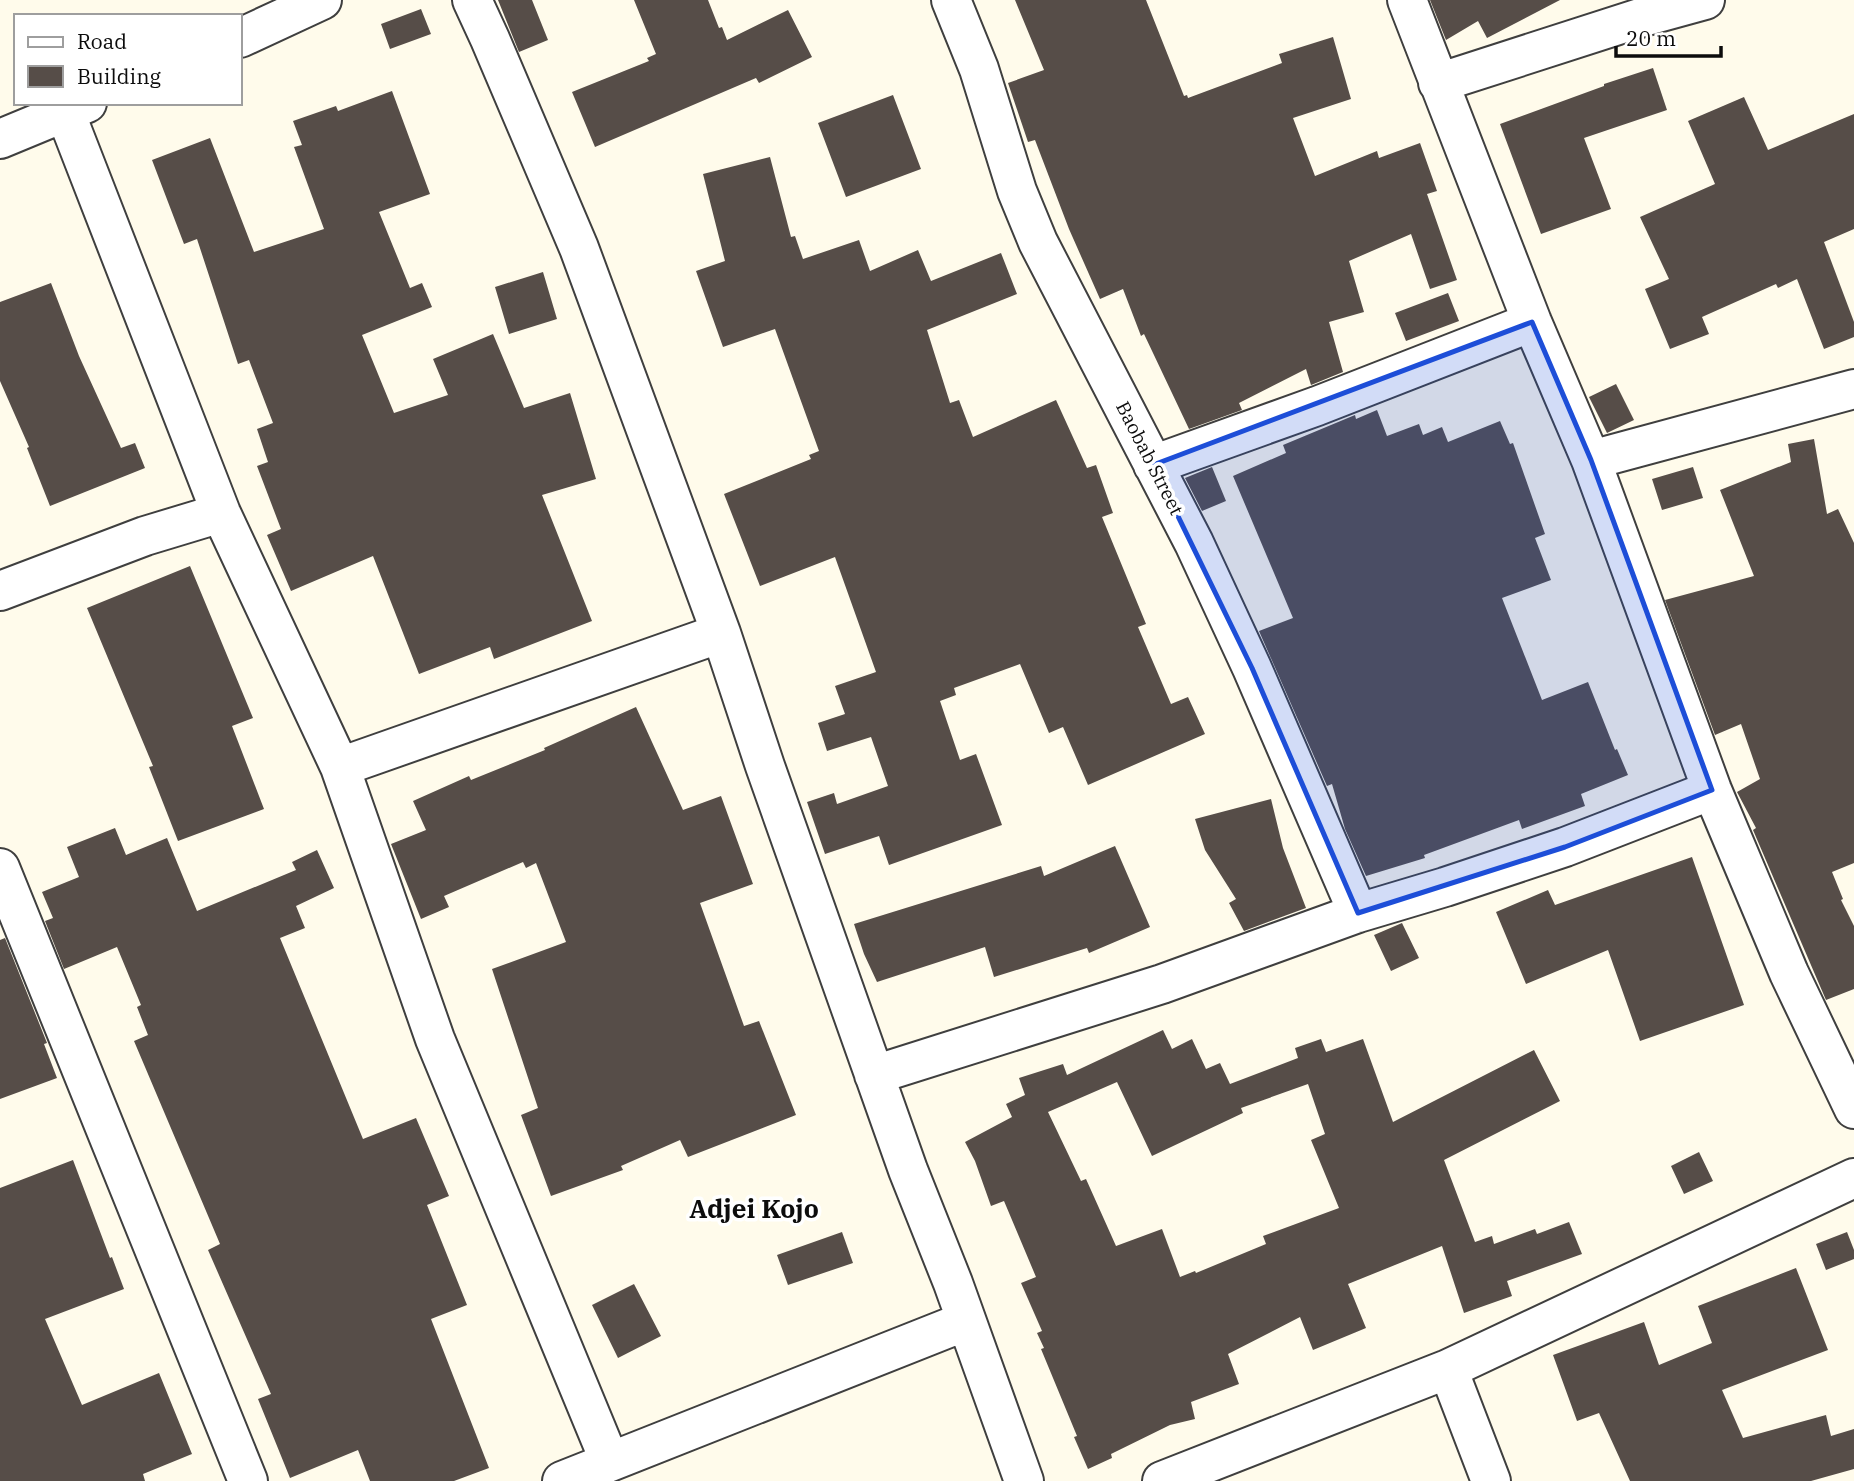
<svg xmlns="http://www.w3.org/2000/svg" width="1854" height="1481" font-family="'IBM Plex Serif',serif">
	<rect width="100%" height="100%" fill="#fffbeb"/>
	<path fill="#564d48" fill-rule="evenodd" d="M 498,0 L 532,0 L 548,40 L 519,52 Z
		M 634,0 L 708,0 L 719,28 L 722,27 L 727,40 L 788,10 L 812,57 L 759,83 L 756,78 L 595,147 L 572,92 L 649,61 L 647,58 L 656,54 Z
		M 1015,0 L 1146,0 L 1184,96 L 1187,95 L 1188,98 L 1282,63 L 1279,54 L 1333,37 L 1351,99 L 1293,118 L 1315,176 L 1377,151 L 1379,158 L 1420,143 L 1437,191 L 1427,194 L 1457,280 L 1430,289 L 1411,234 L 1349,261 L 1364,312 L 1329,322 L 1343,372 L 1311,385 L 1306,369 L 1239,403 L 1242,410 L 1189,429 L 1144,334 L 1141,336 L 1123,289 L 1100,299 L 1069,229 L 1035,140 L 1028,142 L 1008,83 L 1044,70 Z
		M 1430,0 L 1560,0 L 1487,38 L 1478,21 L 1446,40 Z
		M 421,9 L 431,34 L 390,49 L 381,24 Z
		M 1653,68 L 1667,110 L 1584,138 L 1611,209 L 1541,234 L 1500,124 L 1604,86 L 1604,84 Z
		M 392,91 L 430,194 L 379,212 L 410,288 L 422,283 L 432,307 L 362,335 L 394,413 L 448,395 L 433,359 L 493,334 L 524,408 L 570,393 L 596,479 L 542,495 L 592,621 L 494,659 L 490,647 L 419,674 L 373,556 L 291,591 L 267,535 L 281,529 L 257,466 L 268,462 L 257,429 L 273,423 L 249,360 L 238,364 L 197,239 L 184,244 L 152,160 L 210,138 L 254,252 L 324,229 L 294,147 L 302,145 L 293,121 L 336,106 L 338,111 Z
		M 893,95 L 921,169 L 846,197 L 818,123 Z
		M 1744,97 L 1768,150 L 1854,114 L 1854,229 L 1824,242 L 1854,322 L 1854,337 L 1824,349 L 1797,279 L 1778,288 L 1776,284 L 1702,317 L 1709,334 L 1670,349 L 1645,289 L 1669,279 L 1640,217 L 1715,184 L 1688,121 Z
		M 770,157 L 791,237 L 795,236 L 803,259 L 859,240 L 870,271 L 918,250 L 931,281 L 1001,253 L 1017,294 L 927,330 L 950,403 L 959,400 L 973,437 L 1056,400 L 1087,468 L 1096,465 L 1113,513 L 1102,517 L 1146,624 L 1138,627 L 1171,704 L 1188,697 L 1205,734 L 1088,785 L 1063,727 L 1049,733 L 1020,664 L 954,688 L 956,695 L 940,701 L 960,760 L 976,754 L 1002,825 L 889,865 L 879,836 L 825,854 L 807,802 L 834,793 L 837,804 L 888,786 L 871,737 L 827,751 L 818,723 L 845,714 L 835,686 L 876,672 L 835,557 L 760,586 L 724,494 L 811,459 L 809,455 L 819,451 L 775,329 L 723,347 L 696,271 L 725,261 L 703,174 Z
		M 543,272 L 557,319 L 509,334 L 495,287 Z
		M 51,283 L 79,356 L 121,448 L 135,443 L 145,468 L 50,506 L 27,448 L 29,447 L 0,381 L 0,302 Z
		M 1448,293 L 1459,321 L 1406,341 L 1395,313 Z
		M 1616,384 L 1634,420 L 1607,433 L 1589,397 Z
		M 1377,410 L 1387,436 L 1419,424 L 1423,435 L 1442,427 L 1448,442 L 1500,421 L 1510,444 L 1513,443 L 1545,534 L 1535,538 L 1551,580 L 1502,598 L 1542,700 L 1588,682 L 1615,750 L 1617,749 L 1628,775 L 1581,794 L 1585,806 L 1522,829 L 1519,820 L 1424,855 L 1425,858 L 1366,876 L 1345,829 L 1332,784 L 1327,786 L 1259,631 L 1293,618 L 1233,476 L 1286,453 L 1283,445 L 1355,415 L 1356,419 Z
		M 1814,439 L 1827,514 L 1838,509 L 1854,543 L 1854,863 L 1832,872 L 1843,899 L 1841,900 L 1854,926 L 1854,989 L 1826,1000 L 1753,830 L 1756,828 L 1737,792 L 1760,779 L 1741,724 L 1715,735 L 1665,600 L 1754,576 L 1720,490 L 1791,462 L 1788,444 Z
		M 1212,467 L 1226,501 L 1202,511 L 1185,478 Z
		M 1693,467 L 1703,498 L 1662,510 L 1652,479 Z
		M 190,566 L 253,718 L 232,726 L 264,809 L 178,841 L 149,767 L 153,766 L 87,608 Z
		M 636,707 L 683,810 L 721,796 L 753,884 L 700,903 L 744,1026 L 759,1021 L 796,1115 L 688,1157 L 680,1140 L 621,1166 L 623,1170 L 551,1196 L 521,1115 L 538,1108 L 492,969 L 566,942 L 536,863 L 526,868 L 523,862 L 444,896 L 449,907 L 421,919 L 391,844 L 426,830 L 413,801 L 469,776 L 471,780 L 545,750 L 544,748 Z
		M 1271,799 L 1283,848 L 1306,908 L 1244,931 L 1229,903 L 1236,899 L 1205,850 L 1195,819 Z
		M 115,828 L 126,855 L 167,838 L 197,911 L 296,870 L 292,862 L 317,850 L 334,888 L 296,906 L 305,928 L 280,938 L 363,1139 L 416,1118 L 449,1196 L 427,1205 L 467,1305 L 431,1319 L 489,1468 L 454,1481 L 370,1481 L 358,1450 L 290,1478 L 258,1399 L 271,1394 L 208,1250 L 220,1244 L 134,1041 L 148,1035 L 137,1007 L 141,1005 L 117,947 L 64,969 L 45,921 L 53,918 L 42,892 L 79,877 L 67,847 Z
		M 1115,846 L 1150,927 L 1089,953 L 1087,948 L 994,977 L 985,947 L 877,982 L 864,954 L 854,924 L 1041,866 L 1044,876 Z
		M 1692,857 L 1744,1005 L 1640,1041 L 1608,950 L 1526,984 L 1496,912 L 1548,890 L 1555,905 Z
		M 1402,923 L 1419,958 L 1391,971 L 1374,935 Z
		M 5,938 L 47,1043 L 44,1044 L 57,1078 L 0,1099 L 0,940 Z
		M 1163,1030 L 1172,1049 L 1192,1039 L 1206,1069 L 1220,1063 L 1230,1084 L 1298,1058 L 1295,1048 L 1321,1039 L 1326,1052 L 1363,1039 L 1393,1122 L 1534,1050 L 1560,1101 L 1444,1160 L 1475,1242 L 1492,1236 L 1494,1244 L 1535,1229 L 1537,1234 L 1569,1222 L 1582,1254 L 1507,1281 L 1512,1296 L 1464,1313 L 1442,1246 L 1348,1284 L 1366,1328 L 1313,1350 L 1300,1317 L 1228,1354 L 1239,1384 L 1191,1402 L 1195,1419 L 1170,1425 L 1111,1454 L 1112,1458 L 1088,1469 L 1074,1437 L 1077,1436 L 1041,1349 L 1044,1348 L 1037,1333 L 1042,1331 L 1021,1283 L 1036,1277 L 1004,1201 L 991,1206 L 975,1161 L 965,1142 L 1012,1117 L 1006,1104 L 1025,1095 L 1019,1078 L 1063,1064 L 1067,1075 ZM 1117,1082 L 1152,1156 L 1243,1113 L 1241,1108 L 1308,1084 L 1325,1134 L 1311,1140 L 1339,1208 L 1263,1236 L 1266,1244 L 1196,1273 L 1195,1271 L 1180,1277 L 1162,1229 L 1116,1246 L 1086,1179 L 1081,1181 L 1048,1112 Z
		M 1699,1152 L 1713,1181 L 1684,1194 L 1671,1166 Z
		M 73,1160 L 110,1258 L 112,1257 L 124,1289 L 45,1319 L 82,1405 L 159,1373 L 192,1454 L 143,1474 L 145,1481 L 0,1481 L 0,1188 Z
		M 842,1232 L 853,1263 L 788,1285 L 777,1255 Z
		M 1847,1232 L 1854,1250 L 1854,1259 L 1826,1270 L 1816,1244 Z
		M 1796,1268 L 1828,1350 L 1722,1390 L 1743,1438 L 1826,1415 L 1831,1436 L 1854,1429 L 1854,1469 L 1811,1481 L 1630,1481 L 1599,1413 L 1577,1421 L 1553,1355 L 1644,1322 L 1659,1365 L 1712,1343 L 1698,1306 Z
		M 634,1284 L 661,1336 L 618,1358 L 592,1305 Z"/>
	<g fill="none" stroke-linecap="round" stroke-linejoin="round">
		<g stroke="#3f3f3f" stroke-width="42">
			<path id="minor" d="M 472,0 L 490,39 L 579,248 L 721,633 L 765,766 L 908,1170 L 953,1283 L 1024,1481
				M 951,0 L 979,69 L 1017,191 L 1038,242 L 1194,543 L 1252,668 L 1358,913
				M 1407,0 L 1532,322 L 1591,460 L 1712,790 L 1789,973 L 1854,1109
				M 240,38 L 322,0
				M 1438,83 L 1643,17 L 1705,0
				M 65,112 L 221,513 L 340,767 L 435,1039 L 610,1462
				M 0,139 L 87,103
				M 1591,460 L 1854,389
				M 1153,465 L 1317,406 L 1532,322
				M 0,591 L 145,536 L 221,513
				M 340,767 L 721,633
				M 0,868 L 248,1481
				M 874,1075 L 1162,984 L 1358,913 L 1445,887 L 1565,847 L 1712,790
				M 1448,1369 L 1491,1481
				M 562,1481 L 966,1321
				M 1162,1481 L 1448,1369 L 1854,1178"/>
		</g>
		<use href="#minor" stroke="#fff" stroke-width="38"/>
	</g>
	<path fill="#1d4ed8" fill-opacity="0.2" stroke="#1d4ed8" stroke-width="5" stroke-linejoin="round" d="M 1532,322 L 1591,460 L 1712,790 L 1565,847 L 1358,913 L 1252,668 L 1153,465 Z"/>
	<g text-anchor="middle" stroke-width="7" stroke-linejoin="round" paint-order="stroke">
		<g font-size="19" fill="#0c0c0c" stroke="#fff">
			<text transform="translate(1150 458) rotate(63)" y="7">Baobab Street</text>
		</g>
		<g font-size="26" font-weight="bold" fill="#0c0c0c" stroke="#fff">
			<text x="754" y="1218">Adjei Kojo</text>
		</g>
	</g>
	<rect x="14" y="14" width="228" height="91" fill="#ffffff" stroke="#9e9e9e" stroke-width="2"/>
	<rect x="28" y="37" width="35" height="10" fill="#ffffff" stroke="#9e9e9e" stroke-width="2"/>
	<text x="77" y="49" font-size="21" fill="#0c0c0c">Road</text>
	<rect x="28" y="66" width="35" height="21" fill="#564d48" stroke="#9e9e9e" stroke-width="2"/>
	<text x="77" y="84" font-size="21" fill="#0c0c0c">Building</text>
	<path d="M1616 46v10h105v-10" fill="none" stroke="#0c0c0c" stroke-width="3.5"/>
	<text x="1626" y="46" font-size="21" fill="#0c0c0c" stroke="#ffffff" stroke-width="5" paint-order="stroke">20 m</text>
</svg>
